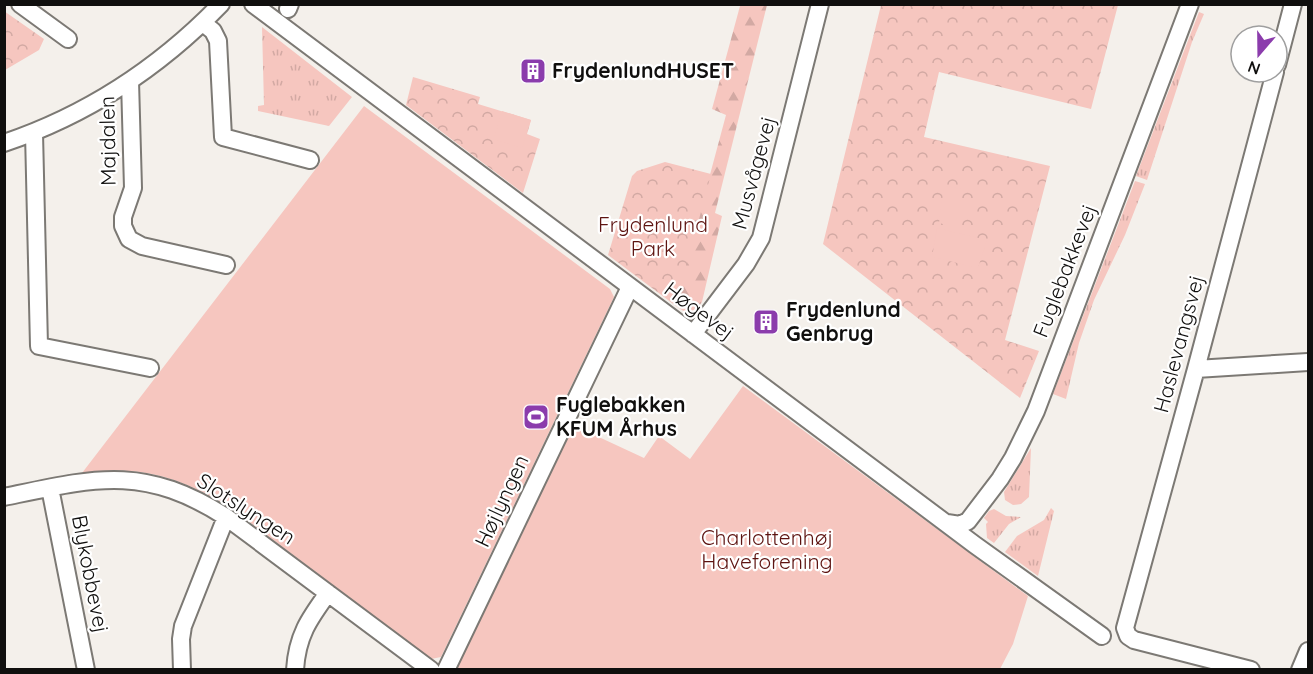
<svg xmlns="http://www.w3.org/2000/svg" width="1313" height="674" font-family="Quicksand,sans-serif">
	<defs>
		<pattern id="grass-tufts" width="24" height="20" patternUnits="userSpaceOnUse" patternTransform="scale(1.5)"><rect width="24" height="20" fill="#f6c6bf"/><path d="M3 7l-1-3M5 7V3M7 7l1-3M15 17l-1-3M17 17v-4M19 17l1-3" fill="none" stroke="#d2a9a3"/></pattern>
		<pattern id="forest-firs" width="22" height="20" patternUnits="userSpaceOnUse" patternTransform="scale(1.5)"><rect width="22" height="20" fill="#f6c6bf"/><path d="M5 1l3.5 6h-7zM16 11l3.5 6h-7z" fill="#d2a9a3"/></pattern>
		<pattern id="park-crowns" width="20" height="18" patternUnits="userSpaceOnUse" patternTransform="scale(1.5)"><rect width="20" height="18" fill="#f6c6bf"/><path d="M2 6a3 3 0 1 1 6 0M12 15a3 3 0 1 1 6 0" fill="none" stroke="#d2a9a3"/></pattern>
	</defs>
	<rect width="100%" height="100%" fill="#f4f0eb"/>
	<path fill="url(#grass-tufts)" d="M 1199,12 L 1204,14 L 1192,42 L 1147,180 L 1136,176 Z
		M 262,27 L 352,97 L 329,126 L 258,111 L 258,106 L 264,105 Z
		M 1135,181 L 1145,184 L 1125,235 L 1094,300 L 1079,343 L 1066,399 L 1053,394 Z
		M 1031,448 L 1029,497 L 1021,504 L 1013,505 L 1005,500 L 1004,492 Z
		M 1051,508 L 1054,511 L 1038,576 L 1005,552 L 1017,536 L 1044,520 Z
		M 994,509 L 1006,516 L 1021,517 L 1009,524 L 994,543 L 987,538 L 986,524 L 988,522 L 984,518 L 989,511 Z"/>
	<path fill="url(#forest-firs)" d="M 744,4 L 767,5 L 715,213 L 722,216 L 702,302 L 693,314 L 688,314 L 676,306 L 678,294 L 726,115 L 712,109 L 740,6 Z"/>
	<path fill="url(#park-crowns)" d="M 881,5 L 1118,5 L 1091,109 L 939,72 L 924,137 L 1050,166 L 1005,340 L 1039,351 L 1020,398 L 823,244 Z
		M 4,11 L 44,39 L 39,50 L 5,70 Z
		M 413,77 L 480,97 L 478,104 L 531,120 L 527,134 L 540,139 L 523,193 L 406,105 Z
		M 665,162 L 711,174 L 676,306 L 608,255 L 632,176 L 637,171 Z"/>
	<path fill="#f6c6bf" d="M 364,106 L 610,289 L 614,297 L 441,657 L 431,659 L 224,503 C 172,475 142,466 82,473 Z
		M 502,111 L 531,120 L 522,148 L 494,139 Z
		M 946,186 L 961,189 L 963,191 L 955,227 L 939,223 L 944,188 Z
		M 937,228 L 987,240 L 978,268 L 932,257 Z
		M 743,386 L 1028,596 L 1013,644 L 1000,669 L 454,670 L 573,425 L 644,458 L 659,436 L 690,459 Z"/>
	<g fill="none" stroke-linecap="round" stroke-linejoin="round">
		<g stroke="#7c7974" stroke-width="20">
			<path id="minor" d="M 20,4 L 68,39
				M 253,4 L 975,545 L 1102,636
				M 288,9 L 290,4
				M 203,23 L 213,31 L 218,41 L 223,137 L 310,160
				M 1277,65 L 1293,4
				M 130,81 L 133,188 L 123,217 L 123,226 L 129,239 L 142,246 L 226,265
				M 34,133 L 39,346 L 150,368
				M 4,143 C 87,115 160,67 221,4
				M 693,334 L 746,264 L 761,238 L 820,4
				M 1196,369 L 1308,362
				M 50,488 L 86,670
				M 4,497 C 95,478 143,464 226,517 L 431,670
				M 947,523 L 960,525 L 968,521 L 1000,479 L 1013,458 L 1036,411 L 1190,4
				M 182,670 L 181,639 L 183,626 L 226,517
				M 295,670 C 297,636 309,619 328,593
				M 446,670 L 630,287
				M 1251,670 L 1134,640 L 1128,636 L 1125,628 L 1196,369 L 1275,72
				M 1300,670 L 1308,651"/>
		</g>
		<use href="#minor" stroke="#fff" stroke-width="16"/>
	</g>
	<defs>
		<g id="building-square" transform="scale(1.35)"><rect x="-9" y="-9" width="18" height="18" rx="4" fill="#8b3cac" stroke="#fff"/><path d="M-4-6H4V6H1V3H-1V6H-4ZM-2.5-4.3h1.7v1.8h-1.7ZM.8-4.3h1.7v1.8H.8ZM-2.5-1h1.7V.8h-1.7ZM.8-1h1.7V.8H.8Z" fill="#fff"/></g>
		<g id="stadium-square" transform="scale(1.35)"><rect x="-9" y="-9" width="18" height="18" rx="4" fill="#8b3cac" stroke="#fff"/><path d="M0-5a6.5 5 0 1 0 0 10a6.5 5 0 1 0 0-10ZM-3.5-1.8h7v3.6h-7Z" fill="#fff"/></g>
	</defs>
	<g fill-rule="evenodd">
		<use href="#building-square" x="533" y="71"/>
		<use href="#building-square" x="766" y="322"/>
		<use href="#stadium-square" x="536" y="417"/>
	</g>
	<g text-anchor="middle" stroke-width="4.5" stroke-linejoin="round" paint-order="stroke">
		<g font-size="21" font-weight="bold" fill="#100f0e" stroke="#fff" text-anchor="start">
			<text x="552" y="78">FrydenlundHUSET</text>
			<text x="786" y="317">Frydenlund<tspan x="786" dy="24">Genbrug</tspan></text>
			<text x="556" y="412">Fuglebakken<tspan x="556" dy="24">KFUM Århus</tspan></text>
		</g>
		<g font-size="21" fill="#100f0e" stroke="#fff">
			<text transform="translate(108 141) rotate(-91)" y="7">Majdalen</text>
			<text transform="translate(754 173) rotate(-75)" y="7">Musvågevej</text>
			<text transform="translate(1065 271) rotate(-69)" y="7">Fuglebakkevej</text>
			<text transform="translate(699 311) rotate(37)" y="7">Høgevej</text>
			<text transform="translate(1179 344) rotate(-75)" y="7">Haslevangsvej</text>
			<text transform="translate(502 501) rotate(-65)" y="7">Højlyngen</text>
			<text transform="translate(246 509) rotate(33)" y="7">Slotslyngen</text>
			<text transform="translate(90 574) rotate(79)" y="7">Blykobbevej</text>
		</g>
		<g font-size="21" fill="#5d1310" stroke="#fff">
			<text x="653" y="232">Frydenlund<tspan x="653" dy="24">Park</tspan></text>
			<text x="767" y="545">Charlottenhøj<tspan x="767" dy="24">Haveforening</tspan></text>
		</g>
	</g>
	<rect width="1313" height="674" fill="none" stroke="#100f0e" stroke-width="12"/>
	<g transform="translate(1259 54) rotate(200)"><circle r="28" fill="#ffffff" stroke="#9f9f9f" stroke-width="1.5"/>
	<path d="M0-4.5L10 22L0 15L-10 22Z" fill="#8b3cac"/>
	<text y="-9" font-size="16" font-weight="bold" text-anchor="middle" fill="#100f0e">N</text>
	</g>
</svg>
